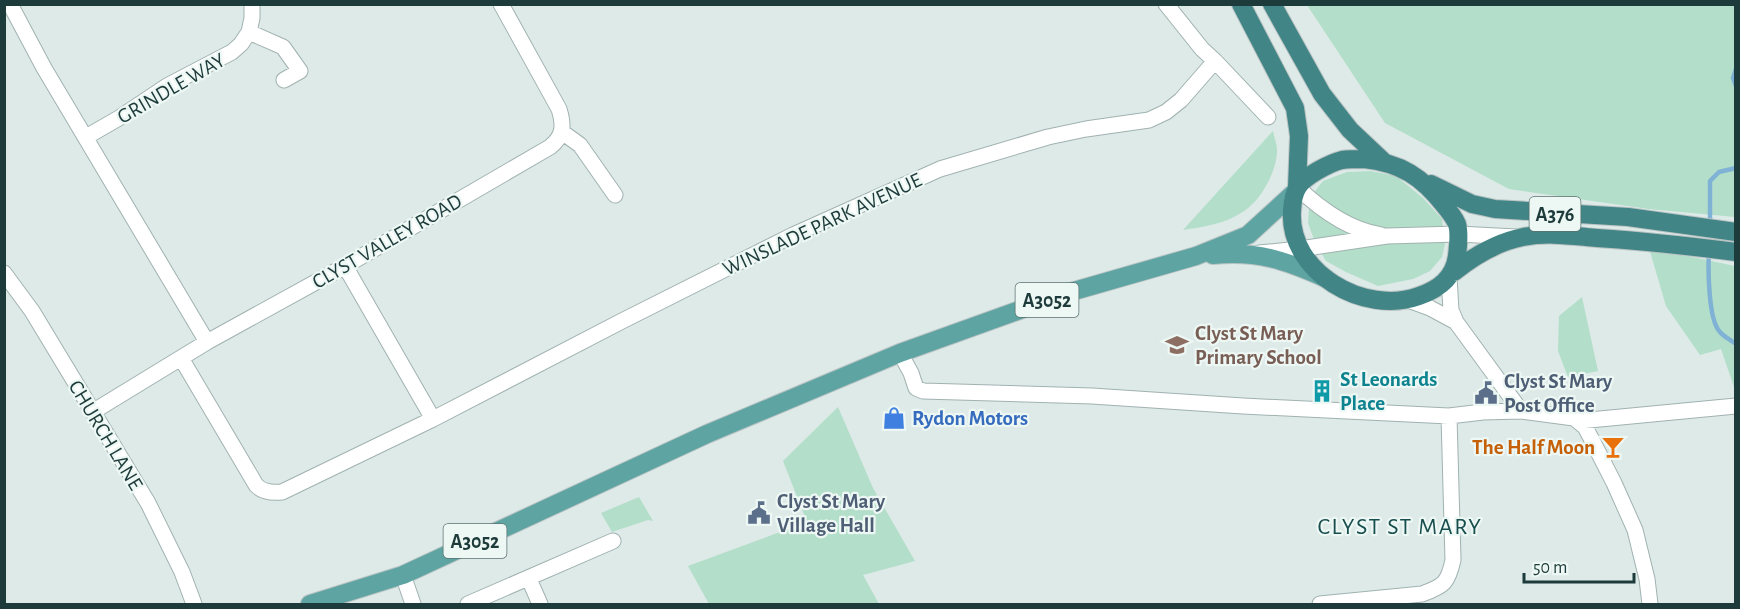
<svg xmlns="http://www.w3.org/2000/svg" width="1740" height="609" font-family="'Alegreya Sans',sans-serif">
	<rect width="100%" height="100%" fill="#ddeae8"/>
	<path fill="#b3dec9" d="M 1307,5 L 1735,5 L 1735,217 L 1649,209 L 1509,189 L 1385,123 Z
		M 1273,131 C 1274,137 1277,144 1277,150 C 1277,172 1260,202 1241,213 C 1224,224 1202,227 1183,230 Z
		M 1370,171 L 1396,176 L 1423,198 L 1442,219 L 1445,244 L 1442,257 L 1430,271 L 1413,279 L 1378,286 L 1346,272 L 1326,261 L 1315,242 L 1308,223 L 1310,198 L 1323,181 L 1347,172 Z
		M 1649,248 L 1735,266 L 1735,390 L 1721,349 L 1700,355 L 1666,306 Z
		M 1582,297 L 1598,371 L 1568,377 L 1558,351 L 1559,316 Z
		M 838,407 L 873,488 L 915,561 L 863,575 L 879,604 L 709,604 L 688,566 L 807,522 L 783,461 Z
		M 639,497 L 653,521 L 648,520 L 612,532 L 601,513 Z"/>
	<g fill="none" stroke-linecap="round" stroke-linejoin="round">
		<path stroke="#7fb2d5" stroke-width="4.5" d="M 1736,69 L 1733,78 L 1736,86
			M 1710,225 L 1710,181 L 1719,172 L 1736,168
			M 1709,251 C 1708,268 1708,320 1720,332 C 1724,337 1731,340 1736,344"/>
		<g stroke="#a0b2b0" stroke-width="17">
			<path id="minor" d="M 10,4 L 44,68 L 207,342
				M 249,32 L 283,47 L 300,71 L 284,80
				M 1215,61 L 1268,117
				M 562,132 L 580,145 L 615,195
				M 86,137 L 119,118 L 167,86 L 232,52 L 241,44 L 249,32 L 252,18 L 252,4
				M 1297,187 C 1320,209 1349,230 1381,235
				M 1259,253 L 1300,249 L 1387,236 L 1458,234 L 1516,237
				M 345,266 L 433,419
				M 4,273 L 32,311 L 148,503 L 182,572 L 194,604
				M 1449,277 L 1451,310 L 1456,322 L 1521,411
				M 1408,300 L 1430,308 L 1456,322
				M 900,353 L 911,373 L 916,388 L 923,391 L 1092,396 L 1243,406 L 1449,416 L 1483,412 L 1521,411 L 1574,418 L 1585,427 L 1592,440 L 1614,483 L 1635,530 L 1647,579 L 1650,604
				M 181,358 L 256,485 C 262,492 272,493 282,492 L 433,419 L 622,321 L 793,235 L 940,169 L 1048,137 L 1086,129 L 1149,120 L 1166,112 L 1181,100 L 1215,61 L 1202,49 L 1166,4
				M 94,411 L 207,342 L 345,266 L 550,147 C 564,136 564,125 559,109 L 501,4
				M 1579,421 L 1736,406
				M 403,575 L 413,604
				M 529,579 L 540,604
				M 468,604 L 613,541
				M 1320,604 L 1422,594 C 1444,586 1448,583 1453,560 L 1449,416"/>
		</g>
		<g stroke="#bbc4c4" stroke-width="20">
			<path id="primary" d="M 1213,255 C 1259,251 1284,260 1325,278
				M 310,604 L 403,575 L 707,434 L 900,353 L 1067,293 L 1196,256 L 1248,235 L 1294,193"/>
		</g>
		<g stroke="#bbc4c4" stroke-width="20">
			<path id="trunk" d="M 1241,4 L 1295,108 L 1299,136 L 1297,187
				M 1272,4 L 1322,94 L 1350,130 L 1383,161
				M 1364,159 C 1401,163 1422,177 1444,205 C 1449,211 1454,217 1457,224 C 1460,234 1458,246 1457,256 C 1454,278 1439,289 1419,296 C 1364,316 1288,272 1292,211 C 1293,190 1298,182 1317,171 C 1324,167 1333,162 1342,160 C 1349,159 1357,159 1364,159 Z
				M 1431,184 L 1472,204 L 1495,209 L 1628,217 L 1736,232
				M 1454,272 C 1474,256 1497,242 1523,237 C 1548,232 1573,236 1597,238 C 1644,241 1689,246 1736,252"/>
		</g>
		<use href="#minor" stroke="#fff" stroke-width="15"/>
		<use href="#primary" stroke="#5da4a3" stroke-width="18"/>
		<use href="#trunk" stroke="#428586" stroke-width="18"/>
	</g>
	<defs>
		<g id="school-bare" transform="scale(1.8)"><path d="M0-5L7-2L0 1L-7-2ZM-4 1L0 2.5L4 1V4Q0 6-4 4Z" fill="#8d6e63" stroke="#edf7f4" stroke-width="2.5" paint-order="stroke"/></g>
		<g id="building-bare" transform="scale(1.8)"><path d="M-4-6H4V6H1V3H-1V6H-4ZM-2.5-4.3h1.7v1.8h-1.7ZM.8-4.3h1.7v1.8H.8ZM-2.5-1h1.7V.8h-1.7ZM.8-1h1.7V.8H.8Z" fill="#0f9aa8" stroke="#edf7f4" stroke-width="2.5" paint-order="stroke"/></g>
		<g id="civic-bare" transform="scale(1.8)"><path d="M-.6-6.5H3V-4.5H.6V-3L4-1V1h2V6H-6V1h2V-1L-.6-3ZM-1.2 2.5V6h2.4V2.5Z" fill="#5c6f8a" stroke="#edf7f4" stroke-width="2.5" paint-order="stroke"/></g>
		<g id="shop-bare" transform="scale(1.8)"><path d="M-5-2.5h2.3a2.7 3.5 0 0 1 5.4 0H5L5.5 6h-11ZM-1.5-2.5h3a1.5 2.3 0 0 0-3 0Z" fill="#3f7fe0" stroke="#edf7f4" stroke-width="2.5" paint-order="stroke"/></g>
		<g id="bar-bare" transform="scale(1.8)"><path d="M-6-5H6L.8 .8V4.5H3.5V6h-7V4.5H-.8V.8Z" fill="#e8710a" stroke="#edf7f4" stroke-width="2.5" paint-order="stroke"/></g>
	</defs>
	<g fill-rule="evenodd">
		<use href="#school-bare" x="1177" y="345"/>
		<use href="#building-bare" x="1322" y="391"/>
		<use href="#civic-bare" x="1486" y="393"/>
		<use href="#shop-bare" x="894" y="418"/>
		<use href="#bar-bare" x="1613" y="447"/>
		<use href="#civic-bare" x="759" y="513"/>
	</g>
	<g text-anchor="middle" stroke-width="4.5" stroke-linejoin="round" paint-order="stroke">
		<g fill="#edf7f4" stroke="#5b7372" stroke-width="1.5">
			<rect x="1529.5" y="197" width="51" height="34" rx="4.5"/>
			<rect x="1015.5" y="283" width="63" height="34" rx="4.5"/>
			<rect x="443.5" y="524" width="63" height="34" rx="4.5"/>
		</g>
		<g font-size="20" font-weight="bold" fill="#1d3b3a">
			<text x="1555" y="221">A376</text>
			<text x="1047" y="307">A3052</text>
			<text x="475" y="548">A3052</text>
		</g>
		<g font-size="21" fill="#1d3b3a" stroke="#edf7f4">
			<text transform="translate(171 88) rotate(-30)" y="7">GRINDLE WAY</text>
			<text transform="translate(822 224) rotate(-25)" y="7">WINSLADE PARK AVENUE</text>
			<text transform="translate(387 241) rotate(-30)" y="7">CLYST VALLEY ROAD</text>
			<text transform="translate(106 435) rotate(59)" y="7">CHURCH LANE</text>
		</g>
		<g font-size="21" font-weight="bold" fill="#785e54" stroke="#edf7f4" text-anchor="start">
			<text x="1195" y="340">Clyst St Mary<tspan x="1195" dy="24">Primary School</tspan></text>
		</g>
		<g font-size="21" font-weight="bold" fill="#0d838f" stroke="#edf7f4" text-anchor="start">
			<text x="1340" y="386">St Leonards<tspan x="1340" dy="24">Place</tspan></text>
		</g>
		<g font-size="21" font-weight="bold" fill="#4e5e75" stroke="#edf7f4" text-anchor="start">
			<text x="1504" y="388">Clyst St Mary<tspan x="1504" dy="24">Post Office</tspan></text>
			<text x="777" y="508">Clyst St Mary<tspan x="777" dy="24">Village Hall</tspan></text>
		</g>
		<g font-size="21" font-weight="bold" fill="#366cbe" stroke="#edf7f4" text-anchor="start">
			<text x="912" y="425">Rydon Motors</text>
		</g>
		<g font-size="21" font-weight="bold" fill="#c56008" stroke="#edf7f4" text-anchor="end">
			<text x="1595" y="454">The Half Moon</text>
		</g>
		<g font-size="24" letter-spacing="1.5" fill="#184e4e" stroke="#edf7f4">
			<text x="1400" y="534">CLYST ST MARY</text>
		</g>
	</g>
	<rect width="1740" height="609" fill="none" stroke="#1d3b3a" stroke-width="12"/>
	<path d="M1524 573v9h110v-9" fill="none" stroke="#1d3b3a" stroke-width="3"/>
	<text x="1533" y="573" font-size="18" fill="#1d3b3a" stroke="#edf7f4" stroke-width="4.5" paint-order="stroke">50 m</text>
</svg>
